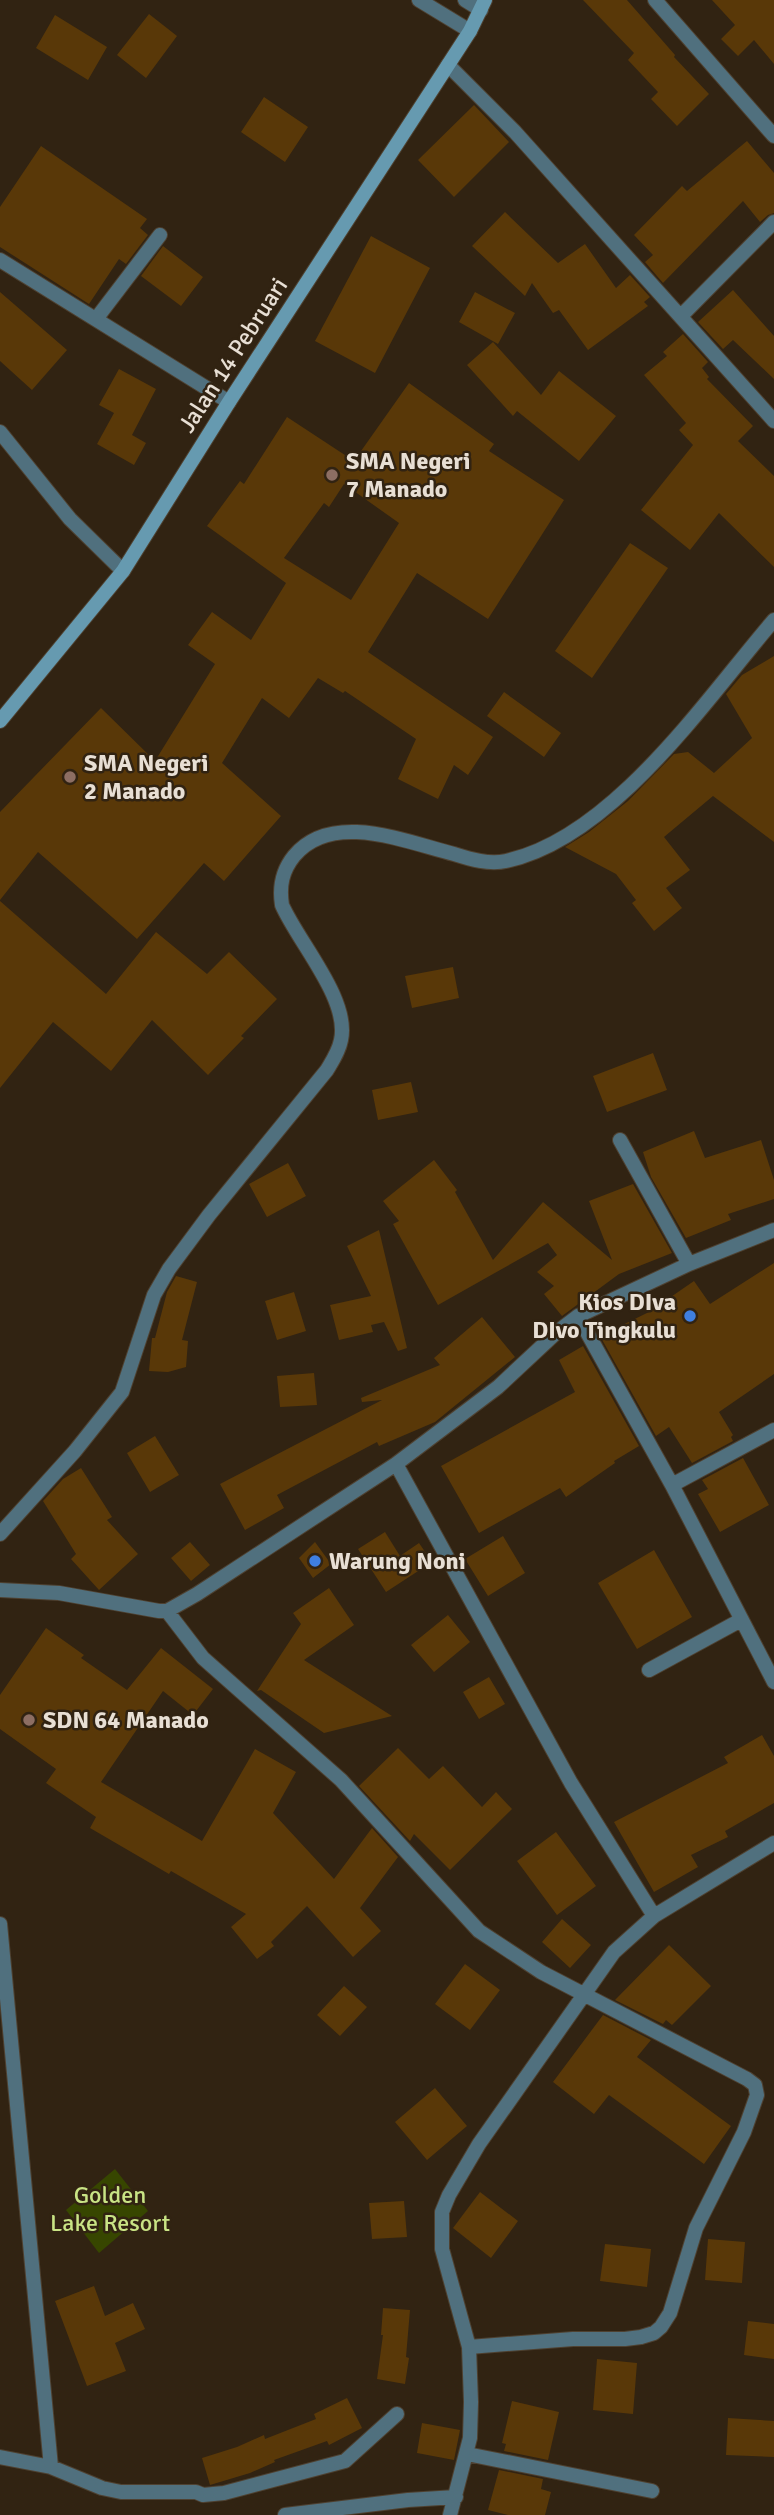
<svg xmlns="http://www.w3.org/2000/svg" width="774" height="2515" font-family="Signika,sans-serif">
	<rect width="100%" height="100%" fill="#312312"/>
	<path fill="#374600" d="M 115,2169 L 148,2211 L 99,2253 L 66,2210 Z"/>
	<path fill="#593808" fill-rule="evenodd" d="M 583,0 L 627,0 L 675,55 L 674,57 L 709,94 L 677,126 L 651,99 L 658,92 L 628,60 L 634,53 Z
		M 712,0 L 774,0 L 774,64 L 754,40 L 738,56 L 721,39 L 735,25 Z
		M 149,14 L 177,36 L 146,78 L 117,55 Z
		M 55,15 L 107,47 L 88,80 L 36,48 Z
		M 264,97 L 308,127 L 285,162 L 241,132 Z
		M 474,105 L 509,142 L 454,197 L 418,160 Z
		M 747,141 L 774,173 L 774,213 L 768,215 L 760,222 L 743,201 L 663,283 L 645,262 L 653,255 L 634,235 L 682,186 L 687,191 Z
		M 41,146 L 147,219 L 140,228 L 148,235 L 126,264 L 119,259 L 89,304 L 0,247 L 0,207 Z
		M 505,212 L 558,263 L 585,244 L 616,288 L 630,275 L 650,297 L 644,302 L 648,306 L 588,350 L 559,310 L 553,313 L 532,283 L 525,296 L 472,246 Z
		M 371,236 L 430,268 L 375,373 L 315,341 Z
		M 163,246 L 203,277 L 181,306 L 141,276 Z
		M 733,290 L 774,336 L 774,379 L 733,340 L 723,349 L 698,322 Z
		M 0,292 L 67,350 L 32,390 L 0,361 Z
		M 475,292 L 515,313 L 498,344 L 459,322 Z
		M 683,334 L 708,362 L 702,368 L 709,377 L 707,379 L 753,426 L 738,441 L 774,476 L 774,567 L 719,513 L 690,550 L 641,510 L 693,445 L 679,430 L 686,423 L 644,375 L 667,356 L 663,352 Z
		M 493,342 L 541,395 L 559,371 L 616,416 L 579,461 L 517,411 L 513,416 L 467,365 Z
		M 119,369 L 156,389 L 132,435 L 146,443 L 134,465 L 97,444 L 114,413 L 99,405 Z
		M 409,383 L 494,444 L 489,451 L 564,500 L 488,619 L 417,573 L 368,652 L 493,737 L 468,775 L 454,765 L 438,799 L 398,779 L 416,739 L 345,691 L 343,693 L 318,678 L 289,718 L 262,698 L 222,763 L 281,816 L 224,881 L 204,863 L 137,939 L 38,852 L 0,900 L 0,812 L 101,708 L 155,761 L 215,664 L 188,645 L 212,612 L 251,640 L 286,583 L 207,526 L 240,481 L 244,484 L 287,417 L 354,461 ZM 344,484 L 399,523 L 351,600 L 284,558 L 324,503 L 329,507 Z
		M 630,543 L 668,568 L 592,678 L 555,651 Z
		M 774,656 L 774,842 L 713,796 L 664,837 L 690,870 L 666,888 L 682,908 L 654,931 L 632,903 L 636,900 L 616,874 L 565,847 L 589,832 L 628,801 L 674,754 L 688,752 L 714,773 L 752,738 L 726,694 L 742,675 Z
		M 504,692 L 561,733 L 544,757 L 487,716 Z
		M 0,901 L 106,994 L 156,932 L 207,974 L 229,952 L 277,999 L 241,1036 L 244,1038 L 208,1075 L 152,1020 L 111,1071 L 53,1022 L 0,1088 Z
		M 453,967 L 459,998 L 412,1008 L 405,976 Z
		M 653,1053 L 667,1090 L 607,1112 L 593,1076 Z
		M 411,1082 L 418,1112 L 378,1120 L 372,1090 Z
		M 694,1131 L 705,1158 L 761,1140 L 774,1180 L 774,1199 L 728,1214 L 731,1220 L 686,1238 L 651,1177 L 643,1152 Z
		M 434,1160 L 457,1190 L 455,1192 L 493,1260 L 543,1202 L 612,1260 L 589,1201 L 633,1184 L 672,1253 L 619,1274 L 562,1316 L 544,1294 L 554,1286 L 537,1272 L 557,1255 L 548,1243 L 438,1305 L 393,1224 L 399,1221 L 383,1201 Z
		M 288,1163 L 306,1196 L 267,1217 L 249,1184 Z
		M 379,1230 L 407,1348 L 398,1351 L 384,1322 L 371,1325 L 373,1332 L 339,1340 L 330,1305 L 371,1296 L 347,1246 Z
		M 774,1263 L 774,1374 L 719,1412 L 733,1435 L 731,1437 L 733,1441 L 692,1463 L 669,1427 L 656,1436 L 600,1336 L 649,1312 L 694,1281 L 710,1304 Z
		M 176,1276 L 197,1282 L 182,1340 L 188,1341 L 186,1367 L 168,1372 L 149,1371 L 152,1338 L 155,1338 L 167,1292 Z
		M 294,1292 L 306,1331 L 277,1340 L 265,1301 Z
		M 482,1317 L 515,1357 L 435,1422 L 379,1446 L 377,1442 L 277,1495 L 284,1508 L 245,1530 L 220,1484 L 382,1400 L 362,1402 L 361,1398 L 440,1365 L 434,1358 Z
		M 583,1346 L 639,1446 L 614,1461 L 615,1463 L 566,1497 L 560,1488 L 479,1533 L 441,1466 L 575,1392 L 559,1360 Z
		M 314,1373 L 317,1405 L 280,1407 L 277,1376 Z
		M 155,1436 L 179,1475 L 150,1492 L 127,1453 Z
		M 743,1458 L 769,1505 L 720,1532 L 698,1494 L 708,1489 L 702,1480 Z
		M 81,1468 L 112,1517 L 107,1520 L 138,1554 L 99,1590 L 71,1559 L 76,1554 L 43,1501 L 63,1479 Z
		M 385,1532 L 400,1556 L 419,1543 L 432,1562 L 386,1592 L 358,1549 Z
		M 503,1536 L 525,1573 L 488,1596 L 465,1559 Z
		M 190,1542 L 210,1565 L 191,1581 L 171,1558 Z
		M 315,1542 L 331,1564 L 313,1578 L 299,1558 Z
		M 654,1550 L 692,1617 L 637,1649 L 598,1583 Z
		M 329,1588 L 354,1625 L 304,1660 L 392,1716 L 324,1733 L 261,1690 L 257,1691 L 301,1624 L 293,1613 Z
		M 448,1615 L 470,1642 L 434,1672 L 411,1645 Z
		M 46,1628 L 84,1655 L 81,1658 L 127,1690 L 161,1648 L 213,1689 L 193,1715 L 163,1691 L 101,1782 L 202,1841 L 255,1749 L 296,1772 L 273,1813 L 334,1879 L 372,1828 L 398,1857 L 360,1908 L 381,1931 L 353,1957 L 307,1906 L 271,1942 L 274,1946 L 257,1959 L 231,1927 L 246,1914 L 171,1871 L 169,1874 L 90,1828 L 96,1817 L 46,1783 L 56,1769 L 0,1729 L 0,1695 Z
		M 489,1677 L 505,1704 L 479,1719 L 463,1692 Z
		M 762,1735 L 774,1756 L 774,1803 L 725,1831 L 728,1837 L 691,1855 L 698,1867 L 654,1892 L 614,1822 L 728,1763 L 724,1757 Z
		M 398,1748 L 429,1779 L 443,1766 L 482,1807 L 496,1792 L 512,1809 L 450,1870 L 414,1834 L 410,1841 L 359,1786 Z
		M 556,1832 L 596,1886 L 557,1915 L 517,1861 Z
		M 562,1919 L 591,1945 L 570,1968 L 542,1942 Z
		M 669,1945 L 711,1986 L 672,2025 L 666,2020 L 663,2024 L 615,2000 Z
		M 465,1964 L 500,1990 L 470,2030 L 435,2004 Z
		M 344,1986 L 367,2007 L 340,2036 L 317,2015 Z
		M 603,2015 L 651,2040 L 637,2057 L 731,2126 L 704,2164 L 609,2095 L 594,2114 L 553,2082 Z
		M 435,2088 L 467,2126 L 427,2160 L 395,2122 Z
		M 480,2192 L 518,2221 L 491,2258 L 453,2228 Z
		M 404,2201 L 407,2237 L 372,2239 L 369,2203 Z
		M 708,2239 L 745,2242 L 742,2283 L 705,2280 Z
		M 605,2244 L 651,2249 L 647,2287 L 600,2281 Z
		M 94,2286 L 105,2316 L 133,2303 L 145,2329 L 115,2343 L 126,2371 L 87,2386 L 55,2301 Z
		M 383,2308 L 410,2310 L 406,2357 L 409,2358 L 405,2384 L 377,2379 L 383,2335 L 381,2335 Z
		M 748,2321 L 774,2324 L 774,2359 L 744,2355 Z
		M 597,2359 L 637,2363 L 633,2414 L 593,2410 Z
		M 347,2398 L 362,2428 L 329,2445 L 327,2441 L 274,2460 L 275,2462 L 250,2473 L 210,2485 L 202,2458 L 237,2447 L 264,2435 L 265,2439 L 316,2419 L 314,2414 Z
		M 512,2401 L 559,2412 L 548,2460 L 504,2451 L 506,2444 L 502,2443 Z
		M 728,2418 L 774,2421 L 774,2457 L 726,2455 Z
		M 422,2423 L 460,2430 L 454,2460 L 417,2453 Z
		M 499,2470 L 543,2479 L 541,2489 L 551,2492 L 545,2515 L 508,2515 L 488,2510 Z"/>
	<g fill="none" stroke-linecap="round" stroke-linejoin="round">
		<g stroke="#4e4131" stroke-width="16">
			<path id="service" d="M 419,0 L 470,31
				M 0,260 L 229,402
				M 96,319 L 160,235"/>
		</g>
		<g stroke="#4e4131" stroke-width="16">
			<path id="minor" d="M 465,0 L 481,10
				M 655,0 L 774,136
				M 448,65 L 515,132 L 774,421
				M 681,316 L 774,222
				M 620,1140 L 689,1264
				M 578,1316 L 689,1264 L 774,1230
				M 396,1464 L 571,1783 L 654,1916
				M 672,1485 L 774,1430
				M 0,1534 L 75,1451 L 122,1392 L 154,1295 L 169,1269 L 209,1215 L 327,1070 C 333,1060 339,1051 341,1040 C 350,999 298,942 282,905 C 279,886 282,871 294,856 C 332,810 406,842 454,854 C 470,859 489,865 506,861 C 613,838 706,699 774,620
				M 0,1590 L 59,1593 L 159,1611 L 167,1611 L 197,1594 L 396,1464 L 498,1387 L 557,1332 L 578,1316 L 672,1485 L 774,1682
				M 167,1611 L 203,1658 L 341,1780 L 479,1931 L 541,1972 L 747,2079 L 755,2085 L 757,2095 L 744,2132 L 696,2228 L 670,2313 L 661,2327 L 654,2333 L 641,2337 L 625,2339 L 573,2339 L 469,2347
				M 649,1670 L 741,1620
				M 0,1924 L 51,2467 L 0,2457
				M 467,2454 L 652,2491
				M 51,2467 L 102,2488 L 121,2492 L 196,2492 L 203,2495 L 224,2493 L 345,2461 L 397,2414
				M 285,2515 L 408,2500 L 456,2497
				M 450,2515 L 470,2438 L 471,2402 L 469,2347 L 442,2249 L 442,2212 L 449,2195 L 479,2144 L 614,1952 L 654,1916 L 774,1843"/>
		</g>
		<g stroke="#4e4131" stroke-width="16">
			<path id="tertiary" d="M 0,432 L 70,519 L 123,571"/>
		</g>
		<g stroke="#4e4131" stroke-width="16">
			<path id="secondary" d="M 0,721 L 123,571 L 229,402 L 448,65 L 470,31 L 485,0"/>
		</g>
		<use href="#service" stroke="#50707e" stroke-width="14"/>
		<use href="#minor" stroke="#50707e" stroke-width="14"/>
		<use href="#tertiary" stroke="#50707e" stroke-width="14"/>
		<use href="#secondary" stroke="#669ab0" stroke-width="14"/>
	</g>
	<g fill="#8d6e63" stroke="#312312" stroke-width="2.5">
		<circle cx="332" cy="475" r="7"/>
		<circle cx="70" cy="777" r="7"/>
		<circle cx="29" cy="1720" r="7"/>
	</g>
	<g fill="#3f7fe0" stroke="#312312" stroke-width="2.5">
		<circle cx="690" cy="1316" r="7"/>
		<circle cx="315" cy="1561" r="7"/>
	</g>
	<g text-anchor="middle" stroke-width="5" stroke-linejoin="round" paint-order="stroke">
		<g font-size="24" fill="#e8dfd4" stroke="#312312">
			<text transform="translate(233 355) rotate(-57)" y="8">Jalan 14 Pebruari</text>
		</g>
		<g font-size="24" font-weight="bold" fill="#e8dfd4" stroke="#312312" text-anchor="start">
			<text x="346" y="469">SMA Negeri<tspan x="346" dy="28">7 Manado</tspan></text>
			<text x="84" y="771">SMA Negeri<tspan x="84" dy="28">2 Manado</tspan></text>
			<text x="676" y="1310" text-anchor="end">Kios DIva<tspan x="676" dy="28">DIvo Tingkulu</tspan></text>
			<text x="329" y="1569">Warung Noni</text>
			<text x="43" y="1728">SDN 64 Manado</text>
		</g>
		<g font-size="24" fill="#c9e485" stroke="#312312">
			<text x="110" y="2203">Golden<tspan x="110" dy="28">Lake Resort</tspan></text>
		</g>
	</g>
</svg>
